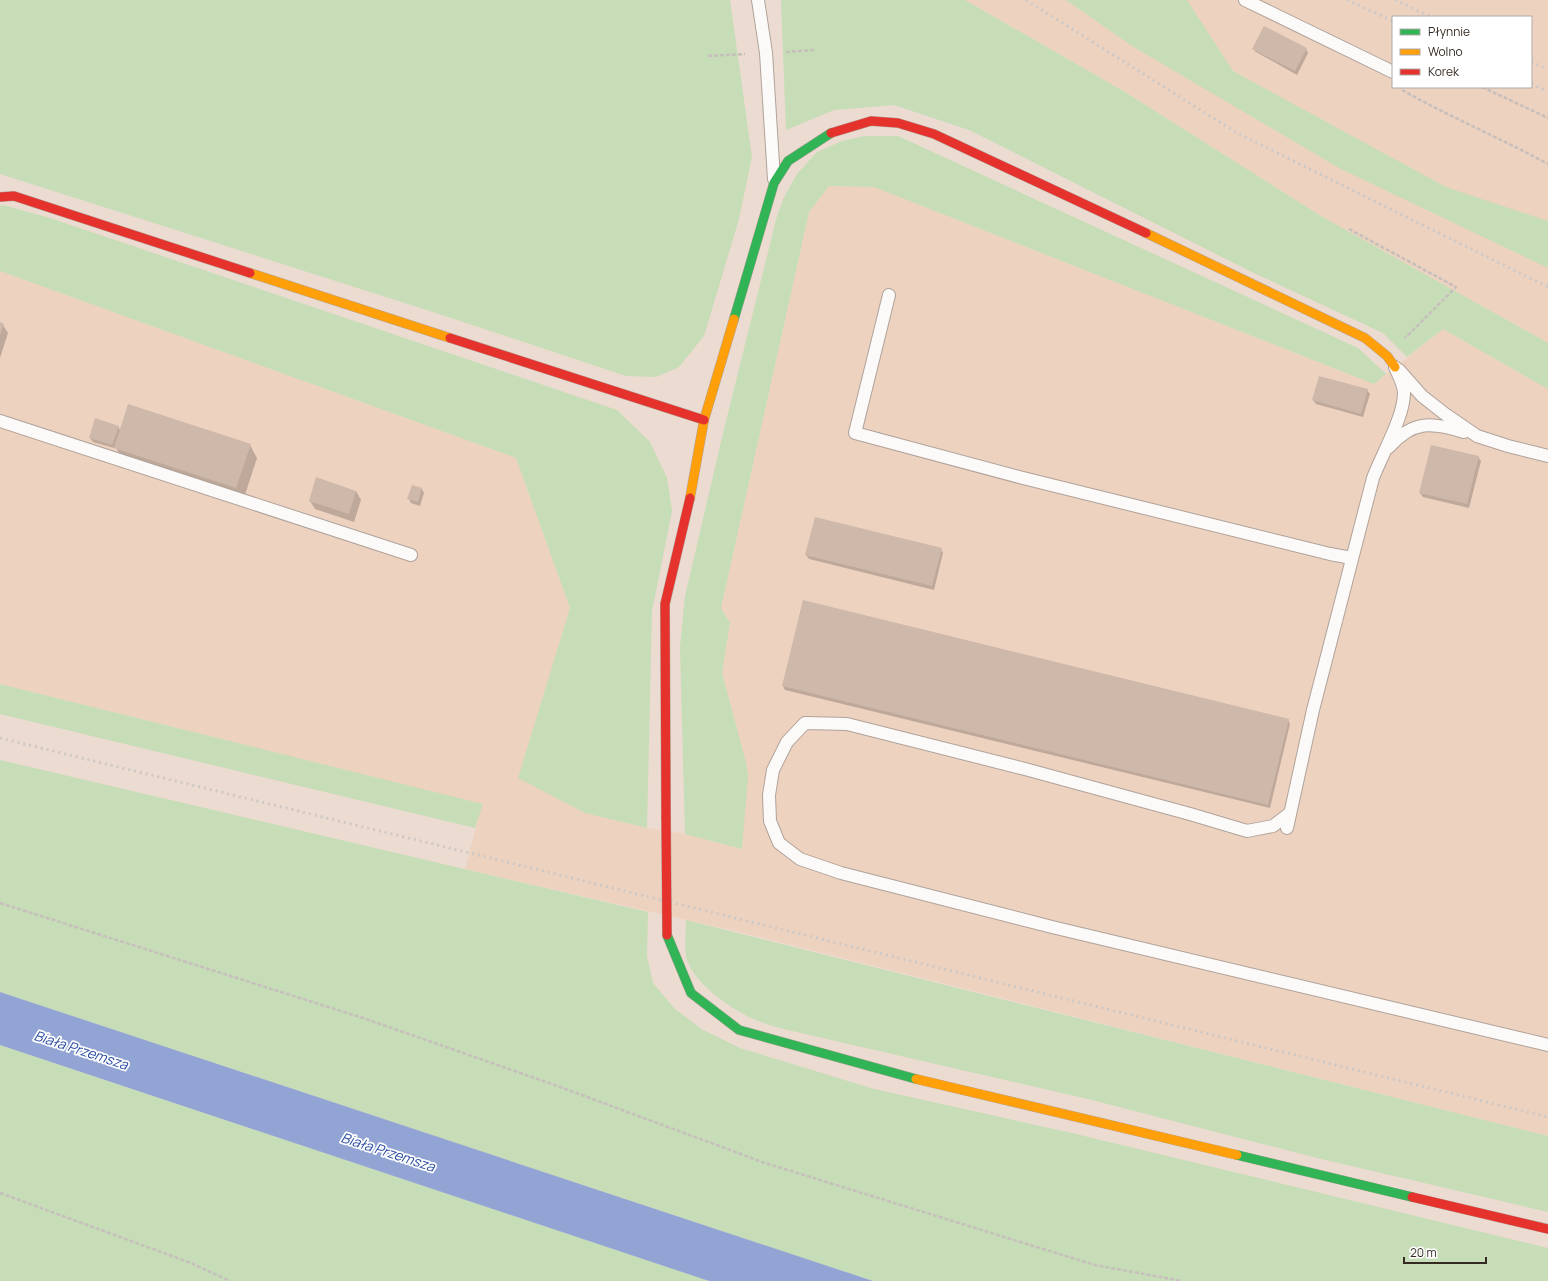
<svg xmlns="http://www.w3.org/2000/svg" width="1548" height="1281" font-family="Manrope,sans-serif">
	<rect width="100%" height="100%" fill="#ecdbd0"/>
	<path fill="#eed2c0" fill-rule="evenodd" d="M 965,0 L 1548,0 L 1548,343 L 1321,216 L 1125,92 ZM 1393,17 L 1531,17 L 1531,87 L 1393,87 Z
		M 829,186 L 874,187 L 1374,384 L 1443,329 L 1548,389 L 1548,1136 L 739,932 L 465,869 L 482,804 L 0,684 L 0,271 L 516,458 L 570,608 L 519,778 L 585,813 L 647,828 L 685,834 L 741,849 L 746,762 L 722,673 L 730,623 L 721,608 L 809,212 Z"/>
	<path fill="#c6ddb7" d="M 0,0 L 730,0 L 752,157 L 739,219 L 704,336 L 679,367 L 656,377 L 626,376 L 436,313 L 0,174 Z
		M 781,0 L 965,0 L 1125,92 L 1321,216 L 1548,343 L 1548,389 L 1443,329 L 1407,357 L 1383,333 L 1254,273 L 969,130 L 894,105 L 834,110 L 786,130 Z
		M 1066,0 L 1187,0 L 1233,71 L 1446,187 L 1548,221 L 1548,268 L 1341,169 L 1132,46 Z
		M 864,136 L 898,136 L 1358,348 L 1386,374 L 1374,384 L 874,187 L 829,186 L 809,212 L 721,608 L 730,623 L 722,673 L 746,762 L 748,777 L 742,849 L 685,834 L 680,647 L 685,596 L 724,429 L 777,216 L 784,197 L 797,174 L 817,152 L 842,141 Z
		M 3,205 L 50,218 L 617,410 L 650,442 L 667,478 L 672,511 L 652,611 L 647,828 L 585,813 L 518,778 L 570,608 L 516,458 L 0,271 L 0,206 Z
		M 0,684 L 483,804 L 475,828 L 0,714 Z
		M 0,760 L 648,912 L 647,956 L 653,983 L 675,1009 L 703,1030 L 740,1048 L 874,1089 L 1076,1134 L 1548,1248 L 1548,1281 L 873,1281 L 0,992 Z
		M 686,920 L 1548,1136 L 1548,1212 L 1321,1159 L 1088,1099 L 779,1028 C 770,1025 761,1022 753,1019 C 730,1008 695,984 687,960 C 684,950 686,931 686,920 Z
		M 0,1045 L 709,1281 L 0,1281 Z"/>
	<path fill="#92a4d3" d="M 0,992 L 873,1281 L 709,1281 L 0,1045 Z"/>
	<path fill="#0003" d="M 1253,49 L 1306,49 L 1308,53 L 1297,75 L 1256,52 Z
		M 0,323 L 3,325 L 8,333 L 0,358 Z
		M 1367,390 L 1370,394 L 1363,417 L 1316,404 L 1313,400 Z
		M 118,427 L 121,431 L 250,445 L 257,458 L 243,501 L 123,460 L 115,446 L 114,448 L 93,442 L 90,438 Z
		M 1478,457 L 1481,461 L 1469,508 L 1423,497 L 1420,493 Z
		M 422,489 L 424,493 L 420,506 L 411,503 L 409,499 Z
		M 356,491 L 361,500 L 354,522 L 315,509 L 310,501 Z
		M 941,549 L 943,553 L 934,590 L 809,559 L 806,555 Z
		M 803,601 L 1288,720 L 1290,724 L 1270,808 L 785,690 L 783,686 Z"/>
	<path fill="#ceb8aa" d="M 1264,26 L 1307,48 L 1295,71 L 1252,49 Z
		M 0,322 L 4,324 L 0,335 Z
		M 1319,376 L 1368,389 L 1361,414 L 1312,400 Z
		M 128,404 L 251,444 L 236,488 L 114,448 Z
		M 95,418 L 119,426 L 112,445 L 89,438 Z
		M 1431,445 L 1479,456 L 1467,504 L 1419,493 Z
		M 316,477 L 356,491 L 349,514 L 309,501 Z
		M 412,485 L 422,488 L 418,502 L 407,499 Z
		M 815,517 L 942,548 L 932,586 L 805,555 Z
		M 803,600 L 1289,719 L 1268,805 L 782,686 Z"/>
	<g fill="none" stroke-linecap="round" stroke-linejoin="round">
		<g stroke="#afa29a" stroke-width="14">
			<path id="lane" d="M 758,0 L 766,53 L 774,179
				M 1245,0 L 1393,72
				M 889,295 L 855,433 L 1023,478 L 1330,554 L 1352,558
				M 1399,370 L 1422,396 L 1445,414 L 1477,436 L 1508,446 L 1548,456
				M 0,421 L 411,555
				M 1389,447 C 1413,420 1432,422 1464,432
				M 1290,813 L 1273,826 L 1247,831 L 1190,814 L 1025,769 L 847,724 L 805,723 L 787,742 L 773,770 L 769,795 L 770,821 L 779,843 L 800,859 L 841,873 L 1052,927 L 1548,1045
				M 1287,828 L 1313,710 L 1373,478 C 1382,454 1404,417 1404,393 C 1404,385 1398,374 1395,367"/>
		</g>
		<g stroke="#afa29a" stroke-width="10">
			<path id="fast" d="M 734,319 L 774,183 L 788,161 L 831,133
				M 667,935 L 691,993 L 739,1030 L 916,1079
				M 1237,1155 L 1412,1197"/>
		</g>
		<g stroke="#afa29a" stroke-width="10">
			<path id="slow" d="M 1146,233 L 1365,338 L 1387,356 L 1395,367
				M 250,273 L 450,338
				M 690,498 L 704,420 L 734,319
				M 916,1079 L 1237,1155"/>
		</g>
		<g stroke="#afa29a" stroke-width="10">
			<path id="jam" d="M 831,133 L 871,121 L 898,123 L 934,134 L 1146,233
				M 0,197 L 14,196 L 250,273
				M 450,338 L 704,420
				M 666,818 L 665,604 L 690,498
				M 1412,1197 L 1548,1229"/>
		</g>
		<path stroke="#c6bfbb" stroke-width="2.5" stroke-dasharray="4 2" stroke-linecap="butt" d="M 786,52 L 814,50
			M 708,56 L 745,54
			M 1482,87 L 1548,118
			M 1402,90 C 1450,117 1500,138 1548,164
			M 1349,229 L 1456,287 L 1405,338
			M 0,903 L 363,1018 L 552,1084 L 765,1163 L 1095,1265 L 1182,1281
			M 0,1193 L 191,1263 L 230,1281"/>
		<use href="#lane" stroke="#fcfaf8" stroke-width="12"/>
		<use href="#fast" stroke="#30b455" stroke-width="9"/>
		<use href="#slow" stroke="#ff9f0a" stroke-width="9"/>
		<use href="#jam" stroke="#e5322d" stroke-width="9"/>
		<path stroke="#cdc8c5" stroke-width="3" stroke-dasharray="2 4" stroke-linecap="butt" d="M 1026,0 L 1237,133 L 1548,287
			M 1347,0 L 1393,21
			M 1395,0 L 1432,17
			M 1531,62 L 1548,69
			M 1531,84 L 1548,91
			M 0,738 L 1548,1117"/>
		<g stroke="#afa29a" stroke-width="10" stroke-linecap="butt">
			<path id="jam-bridge" d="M 666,818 L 667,935"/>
		</g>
		<use href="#jam-bridge" stroke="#e5322d" stroke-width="9"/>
	</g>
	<g text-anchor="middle" stroke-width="3.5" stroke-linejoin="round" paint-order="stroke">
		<g font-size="14" font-style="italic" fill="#2a4da2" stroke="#fff">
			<text transform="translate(81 1050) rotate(18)" y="5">Biała Przemsza</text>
			<text transform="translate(388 1152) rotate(18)" y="5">Biała Przemsza</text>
		</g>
	</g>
	<rect x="1392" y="16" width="140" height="72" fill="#ffffff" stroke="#aeaaa7"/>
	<rect x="1400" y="29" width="20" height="6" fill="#30b455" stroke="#aeaaa7"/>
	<text x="1428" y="36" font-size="12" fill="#352a22">Płynnie</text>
	<rect x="1400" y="49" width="20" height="6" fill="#ff9f0a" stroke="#aeaaa7"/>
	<text x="1428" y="56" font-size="12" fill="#352a22">Wolno</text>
	<rect x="1400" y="69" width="20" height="6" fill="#e5322d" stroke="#aeaaa7"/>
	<text x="1428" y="76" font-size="12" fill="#352a22">Korek</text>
	<path d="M1404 1257v6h82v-6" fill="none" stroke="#352a22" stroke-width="2"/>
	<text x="1410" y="1257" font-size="12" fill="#352a22" stroke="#ffffff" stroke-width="3" paint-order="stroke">20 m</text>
</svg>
